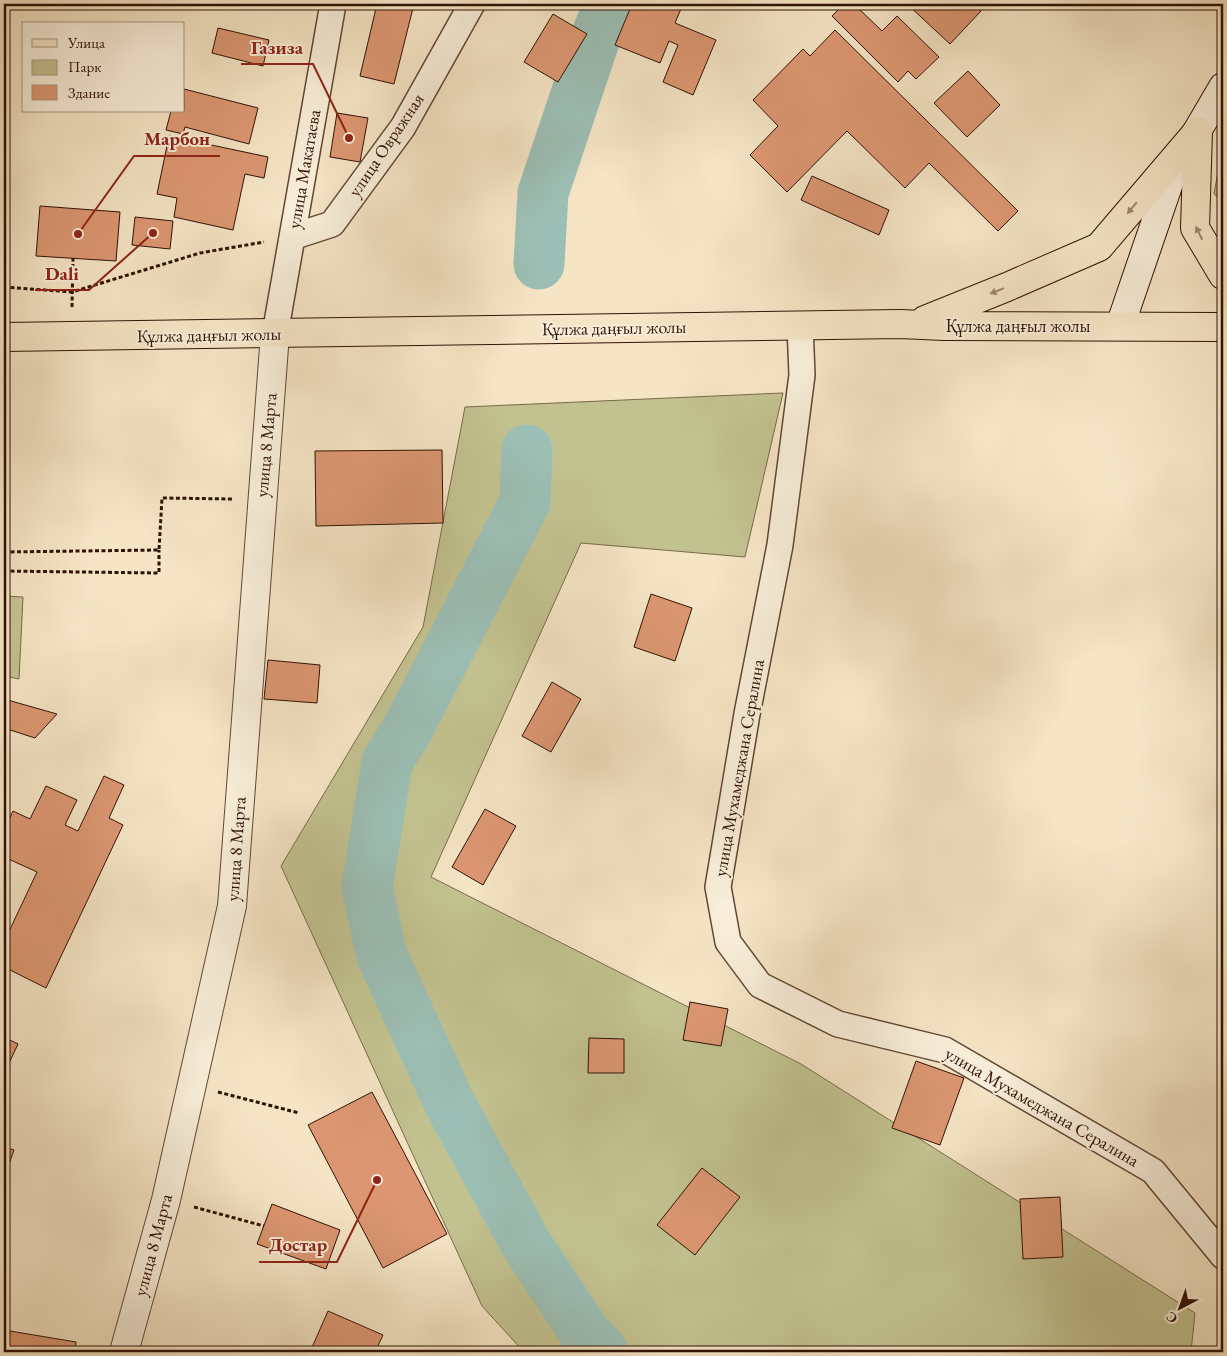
<svg xmlns="http://www.w3.org/2000/svg" width="1227" height="1356" font-family="'EB Garamond',serif">
	<rect width="100%" height="100%" fill="#f5e5c5"/>
	<filter id="stains"><feTurbulence type="fractalNoise" baseFrequency=".004" numOctaves="4"/><feColorMatrix values="0 0 0 0 .2 0 0 0 0 .09 0 0 0 0 .02 0 0 0 .5 -.17"/></filter>
	<radialGradient id="worn" r=".72"><stop offset=".6" stop-color="#630" stop-opacity="0"/><stop offset="1" stop-color="#630" stop-opacity=".3"/></radialGradient>
	<path fill="#c2c290" stroke="#796a4a" d="M 1223,149 L 1223,202 L 1214,194 L 1221,155 Z
		M 783,393 L 745,557 L 581,543 L 431,877 L 801,1064 L 1195,1313 L 1191,1352 L 524,1352 L 482,1306 L 281,866 L 423,627 L 465,407 Z
		M 4,596 L 23,597 L 19,679 L 4,676 Z"/>
	<g fill="none" stroke-linecap="round" stroke-linejoin="round">
		<path stroke="#9cbfb5" stroke-width="51" d="M 539,264 L 543,193 L 594,41 L 610,4
			M 527,450 L 525,502 L 406,732 L 387,762 L 367,888 L 382,956 L 450,1104 L 525,1242 L 586,1334 L 603,1352"/>
	</g>
	<path fill="#dc9772" stroke="#301105" d="M 377,4 L 414,4 L 394,84 L 360,76 Z
		M 632,4 L 683,4 L 675,23 L 716,40 L 693,95 L 663,82 L 678,45 L 669,41 L 660,63 L 615,45 Z
		M 844,4 L 854,4 L 882,31 L 897,16 L 939,57 L 916,79 L 908,71 L 898,82 L 832,16 Z
		M 907,4 L 973,4 L 981,11 L 950,44 Z
		M 553,14 L 587,34 L 558,82 L 524,62 Z
		M 218,28 L 269,40 L 263,66 L 212,53 Z
		M 835,30 L 1018,211 L 998,231 L 929,163 L 905,188 L 847,131 L 787,192 L 750,155 L 778,126 L 753,100 L 803,49 L 810,56 Z
		M 968,71 L 1000,105 L 967,137 L 934,103 Z
		M 184,89 L 258,108 L 249,144 L 185,127 L 183,134 L 166,130 L 171,111 L 184,111 Z
		M 337,113 L 368,118 L 360,162 L 330,157 Z
		M 169,136 L 268,157 L 264,178 L 245,174 L 233,230 L 174,217 L 177,198 L 157,194 Z
		M 812,176 L 889,210 L 879,235 L 801,200 Z
		M 40,206 L 120,212 L 116,261 L 36,256 Z
		M 135,217 L 173,221 L 170,249 L 132,245 Z
		M 442,450 L 443,523 L 316,526 L 315,451 Z
		M 651,594 L 692,608 L 675,661 L 634,647 Z
		M 268,660 L 320,665 L 317,703 L 264,699 Z
		M 552,682 L 581,699 L 551,752 L 522,736 Z
		M 4,699 L 57,714 L 35,738 L 4,728 Z
		M 104,776 L 124,785 L 109,818 L 123,825 L 46,988 L 4,967 L 4,942 L 37,872 L 4,857 L 4,830 L 13,811 L 30,819 L 46,786 L 77,800 L 65,825 L 78,831 Z
		M 485,809 L 516,826 L 483,885 L 452,867 Z
		M 690,1002 L 728,1009 L 721,1046 L 683,1040 Z
		M 4,1037 L 18,1044 L 4,1074 Z
		M 589,1038 L 624,1039 L 624,1073 L 588,1073 Z
		M 916,1061 L 964,1078 L 940,1145 L 892,1128 Z
		M 372,1092 L 447,1234 L 383,1268 L 308,1125 Z
		M 4,1147 L 14,1150 L 4,1178 Z
		M 702,1168 L 740,1197 L 695,1255 L 657,1225 Z
		M 1060,1197 L 1063,1257 L 1023,1259 L 1020,1199 Z
		M 272,1204 L 340,1230 L 326,1269 L 257,1244 Z
		M 328,1311 L 383,1335 L 375,1352 L 310,1352 Z
		M 4,1330 L 76,1342 L 75,1352 L 4,1352 Z"/>
	<g fill="none" stroke-linecap="round" stroke-linejoin="round">
		<g stroke="#614635" stroke-width="28">
			<path id="minor" d="M 292,237 L 332,224 L 403,127 L 472,4
				M 800,325 L 802,375 L 780,545 L 747,714 L 718,887 L 728,942 L 760,985 L 838,1024 L 945,1050 L 1153,1171 L 1223,1256
				M 275,334 L 333,4"/>
		</g>
		<g stroke="#614635" stroke-width="30">
			<path id="tertiary" d="M 124,1352 L 166,1200 L 232,906 L 275,334"/>
		</g>
		<g stroke="#301105" stroke-width="30">
			<path id="secondary" d="M 1120,326 L 1172,174 L 1223,87"/>
		</g>
		<g stroke="#301105" stroke-width="30">
			<path id="primary" d="M 1198,131 L 1195,228 L 1223,275
				M 925,320 L 1007,287 L 1099,247 L 1198,131
				M 4,337 L 900,324 L 944,326 L 1223,327"/>
		</g>
		<path stroke="#301105" stroke-width="3" stroke-dasharray="4 2.5" stroke-linecap="butt" d="M 4,287 L 72,292 L 200,253 L 264,242
			M 72,307 L 73,258
			M 4,552 L 159,550 L 162,498 L 234,499
			M 4,571 L 159,573 L 159,550
			M 218,1092 L 299,1113
			M 194,1207 L 264,1226"/>
		<use href="#minor" stroke="#f8eed9" stroke-width="25"/>
		<use href="#tertiary" stroke="#f8eed9" stroke-width="28"/>
		<use href="#secondary" stroke="#f8eed9" stroke-width="28"/>
		<use href="#primary" stroke="#f5e5c5" stroke-width="28"/>
	</g>
	<defs><path id="oneway-solid" d="M-6-.8H1V-3.2L6.5 0L1 3.2V.8H-6Z" transform="scale(1.25)"/></defs>
	<g fill="#9c866f">
		<use href="#oneway-solid" transform="translate(1132 208) rotate(130)"/>
		<use href="#oneway-solid" transform="translate(1199 233) rotate(-116)"/>
		<use href="#oneway-solid" transform="translate(997 291) rotate(158)"/>
	</g>
	<g text-anchor="middle" stroke-width="4" stroke-linejoin="round" paint-order="stroke">
		<g font-size="18" fill="#301105" stroke="#f8eed9">
			<text transform="translate(386 145) rotate(-56)" y="6">улица Овражная</text>
			<text transform="translate(304 169) rotate(-80)" y="6">улица Макатаева</text>
			<text x="1018" y="332">Құлжа даңғыл жолы</text>
			<text transform="translate(614 328) rotate(-1)" y="6">Құлжа даңғыл жолы</text>
			<text transform="translate(209 335) rotate(-1)" y="6">Құлжа даңғыл жолы</text>
			<text transform="translate(266 445) rotate(-85)" y="6">улица 8 Марта</text>
			<text transform="translate(739 768) rotate(-80)" y="6">улица Мухамеджана Сералина</text>
			<text transform="translate(236 849) rotate(-86)" y="6">улица 8 Марта</text>
			<text transform="translate(1042 1107) rotate(30)" y="6">улица Мухамеджана Сералина</text>
			<text transform="translate(153 1245) rotate(-75)" y="6">улица 8 Марта</text>
		</g>
	</g>
	<path fill="none" stroke="#8f2418" stroke-width="2" d="M349 138L313 64H241M78 234L134 156H220M153 233L89 290H35M377 1180L337 1262H259"/>
	<g fill="#8f2418" stroke="#f8eed9" stroke-width="2">
		<circle cx="349" cy="138" r="5"/>
		<circle cx="78" cy="234" r="5"/>
		<circle cx="153" cy="233" r="5"/>
		<circle cx="377" cy="1180" r="5"/>
	</g>
	<g font-size="19" text-anchor="middle" font-weight="bold" fill="#8f2418" stroke="#f8eed9" stroke-width="4" stroke-linejoin="round" paint-order="stroke">
		<text x="277" y="54">Газиза</text>
		<text x="177" y="145">Марбон</text>
		<text x="62" y="280">Dali</text>
		<text x="298" y="1251">Достар</text>
	</g>
	<rect width="1227" height="1356" fill="none" stroke="#f5e5c5" stroke-width="20"/>
	<rect x="5" y="5" width="1217" height="1346" fill="none" stroke="#301105" stroke-width="2.5"/>
	<rect x="10" y="10" width="1207" height="1336" fill="none" stroke="#301105"/>
	<rect x="22" y="22" width="162" height="90" fill="#f8eed9" stroke="#a89684"/>
	<rect x="32" y="39" width="25" height="8" fill="#f5e5c5" stroke="#a89684"/>
	<text x="68" y="48" font-size="15" fill="#301105">Улица</text>
	<rect x="32" y="60" width="25" height="15" fill="#c2c290" stroke="#a89684"/>
	<text x="68" y="72" font-size="15" fill="#301105">Парк</text>
	<rect x="32" y="85" width="25" height="15" fill="#dc9772" stroke="#a89684"/>
	<text x="68" y="98" font-size="15" fill="#301105">Здание</text>
	<g transform="translate(1180 1308) rotate(221)" stroke="#f8eed9" stroke-width="4" paint-order="stroke">
	<path d="M0-4L9 19L0 12L-9 19Z" fill="#301105"/>
	<text y="-8" font-size="14" font-weight="bold" text-anchor="middle" fill="#301105">С</text>
	</g>
	<rect width="100%" height="100%" filter="url(#stains)"/>
	<rect width="100%" height="100%" fill="url(#worn)"/>
</svg>
